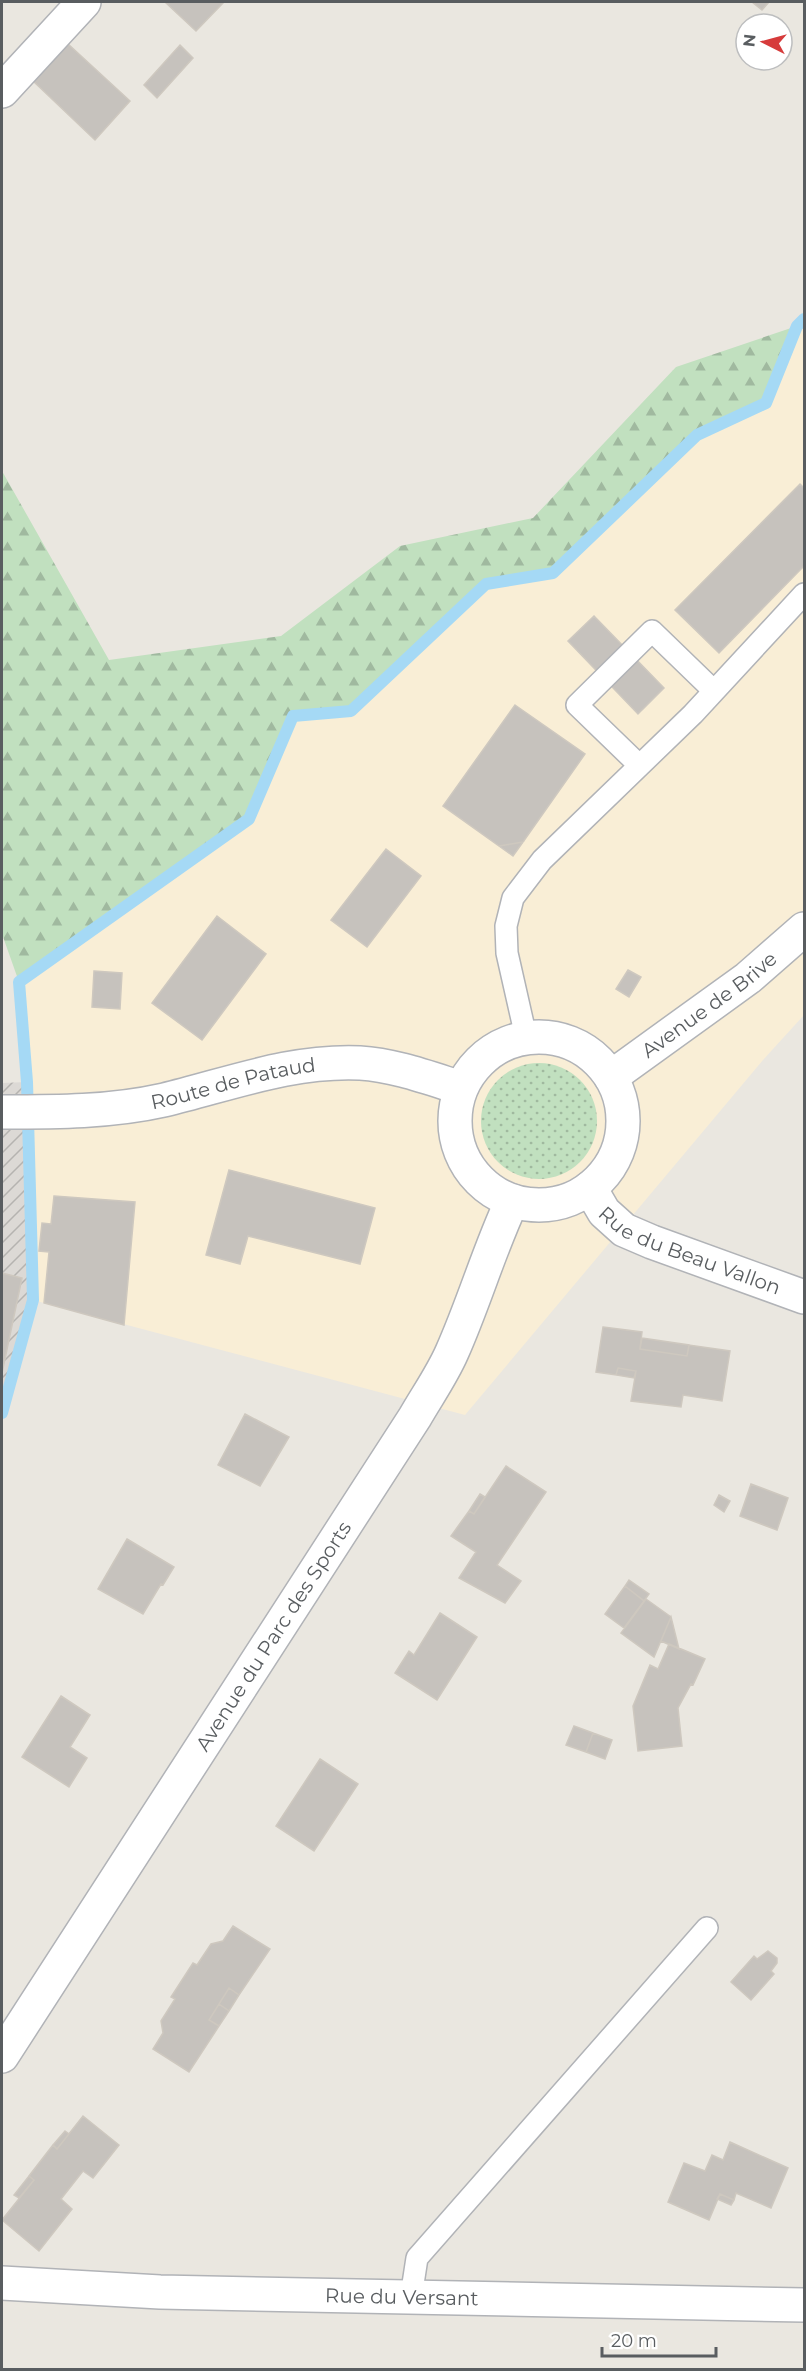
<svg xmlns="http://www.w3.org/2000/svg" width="806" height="2371" font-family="Montserrat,sans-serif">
	<defs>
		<pattern id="industrial-furrows" width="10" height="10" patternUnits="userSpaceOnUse" patternTransform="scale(1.5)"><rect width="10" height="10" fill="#dcd9d5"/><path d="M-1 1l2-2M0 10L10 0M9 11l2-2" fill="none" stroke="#b5b3b0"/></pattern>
		<pattern id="grass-dots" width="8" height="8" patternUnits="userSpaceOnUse" patternTransform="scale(1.5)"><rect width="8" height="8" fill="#c1e0bf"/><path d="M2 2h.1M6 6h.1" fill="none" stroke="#a0b99f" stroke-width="1.8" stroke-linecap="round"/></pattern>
		<pattern id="forest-firs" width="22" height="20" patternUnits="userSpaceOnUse" patternTransform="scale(1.5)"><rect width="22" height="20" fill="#c1e0bf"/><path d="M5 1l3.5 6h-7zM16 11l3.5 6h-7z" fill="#a0b99f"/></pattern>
	</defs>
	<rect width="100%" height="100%" fill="#eae7e0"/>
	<path fill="#f9eed6" d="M 797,326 L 804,329 L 804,1015 L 763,1060 L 465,1415 L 33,1300 L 27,1082 L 19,982 L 249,819 L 293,716 L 351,711 L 486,584 L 553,573 L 697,435 L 766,403 Z"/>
	<path fill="url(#industrial-furrows)" d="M 27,1082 L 33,1300 L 2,1413 L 2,1083 Z"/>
	<path fill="url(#grass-dots)" d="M481 1121a58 58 0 1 1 116 0a58 58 0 1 1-116 0Z"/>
	<path fill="url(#forest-firs)" d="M 797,326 L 766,403 L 697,435 L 553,573 L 486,584 L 351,711 L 293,716 L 249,819 L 19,982 L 2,934 L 2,471 L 109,660 L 281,636 L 400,546 L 533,518 L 676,367 Z"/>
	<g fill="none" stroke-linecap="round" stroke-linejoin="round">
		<path stroke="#a5d9f5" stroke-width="12" d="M 2,1413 L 33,1300 L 27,1082 L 19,982 L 249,819 L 293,716 L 351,711 L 486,584 L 553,573 L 697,435 L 766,403 L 797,326 L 804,319"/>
	</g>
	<path fill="#c6c2bd" stroke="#cec8bf" stroke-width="1.5" d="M 165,2 L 224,2 L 196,31 Z
		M 752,2 L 769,2 L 762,10 Z
		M 67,43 L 130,101 L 95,140 L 32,80 Z
		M 180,45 L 193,58 L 157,98 L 144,85 Z
		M 800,484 L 804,488 L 804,566 L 719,653 L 675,610 Z
		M 594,616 L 664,688 L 638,714 L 568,641 Z
		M 515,705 L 585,754 L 523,842 L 499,846 L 443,806 Z
		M 523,842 L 513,856 L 499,846 Z
		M 386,849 L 421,876 L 367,947 L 331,920 Z
		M 217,916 L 266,954 L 202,1040 L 152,1003 Z
		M 628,970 L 641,977 L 629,997 L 616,989 Z
		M 94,971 L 122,973 L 120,1009 L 92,1007 Z
		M 229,1170 L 375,1208 L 360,1264 L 248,1236 L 240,1264 L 206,1255 Z
		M 54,1196 L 135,1202 L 124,1325 L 44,1303 L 49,1252 L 39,1251 L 42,1223 L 51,1224 Z
		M 2,1273 L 22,1278 L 2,1373 Z
		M 603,1327 L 642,1332 L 640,1349 L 687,1356 L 689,1345 L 730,1351 L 722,1401 L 683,1395 L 681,1407 L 631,1401 L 636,1371 L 618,1368 L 616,1375 L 596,1372 Z
		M 642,1338 L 689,1345 L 687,1356 L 640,1349 Z
		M 618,1368 L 636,1371 L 634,1378 L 616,1375 Z
		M 245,1414 L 289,1437 L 260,1486 L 218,1465 Z
		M 506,1466 L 546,1492 L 497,1565 L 521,1581 L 505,1603 L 459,1578 L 476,1552 L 451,1536 L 469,1511 L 474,1514 Z
		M 751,1484 L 788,1498 L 777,1530 L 740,1516 Z
		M 480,1494 L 485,1497 L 474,1514 L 469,1511 Z
		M 719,1495 L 730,1501 L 724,1512 L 714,1505 Z
		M 127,1539 L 174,1567 L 163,1585 L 161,1584 L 143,1614 L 98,1589 Z
		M 629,1580 L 649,1594 L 644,1601 L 625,1586 Z
		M 625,1586 L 644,1601 L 624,1628 L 605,1614 Z
		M 646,1599 L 671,1617 L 654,1657 L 621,1633 Z
		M 440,1613 L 477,1637 L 437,1700 L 395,1673 L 409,1651 L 414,1655 Z
		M 671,1617 L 679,1649 L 661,1641 Z
		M 669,1644 L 705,1659 L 693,1685 L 691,1684 L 678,1708 L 682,1746 L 638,1751 L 633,1706 L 650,1665 L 658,1669 Z
		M 61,1696 L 90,1715 L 70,1747 L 87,1758 L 69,1787 L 22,1757 Z
		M 574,1726 L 593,1733 L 586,1752 L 566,1745 Z
		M 593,1733 L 612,1740 L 605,1759 L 586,1752 Z
		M 320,1759 L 358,1784 L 314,1851 L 276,1826 Z
		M 233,1926 L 270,1949 L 239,1995 L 229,1988 L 209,2020 L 219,2026 L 189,2072 L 153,2049 L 163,2033 L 161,2021 L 175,1999 L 171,1997 L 193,1963 L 197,1965 L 211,1944 L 223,1941 Z
		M 768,1951 L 777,1958 L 777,1963 L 771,1971 L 774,1974 L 751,2000 L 731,1982 L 754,1956 L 757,1959 Z
		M 229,1988 L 239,1995 L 229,2011 L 219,2004 Z
		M 219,2004 L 229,2011 L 219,2026 L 209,2020 Z
		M 83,2116 L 119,2145 L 93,2178 L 83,2171 L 61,2199 L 72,2209 L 39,2251 L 2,2220 L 34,2180 L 29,2176 L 53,2145 L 57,2149 Z
		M 65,2131 L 69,2134 L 57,2149 L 53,2145 Z
		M 730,2142 L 788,2168 L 771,2208 L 736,2193 L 734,2200 L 720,2194 L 709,2220 L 668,2202 L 684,2163 L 705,2171 L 712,2155 L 723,2160 Z
		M 29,2176 L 34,2180 L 19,2198 L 14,2195 Z
		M 720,2194 L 734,2200 L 731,2205 L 717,2199 Z"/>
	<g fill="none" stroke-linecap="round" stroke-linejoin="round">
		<g stroke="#b1b3b7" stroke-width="24">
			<path id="service" d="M 639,765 L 577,705 L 652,631 L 714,691
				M 526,1037 L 507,953 L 506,926 L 513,898 L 542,860 L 693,714 L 804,594
				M 411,2297 L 417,2258 L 707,1928"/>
		</g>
		<g stroke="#b1b3b7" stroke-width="36">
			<g id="minor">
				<path d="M 2,91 L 84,2"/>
				<path id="s1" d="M 590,1188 L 604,1212 L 624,1230 L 652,1242 L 804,1297"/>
				<path id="s2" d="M 2,2283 L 160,2292 L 804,2305"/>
			</g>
		</g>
		<g stroke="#b1b3b7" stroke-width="36">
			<g id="tertiary">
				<circle cx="539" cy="1121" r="84"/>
				<path id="s3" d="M 611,1077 L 748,978 L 804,929"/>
				<path id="s4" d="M 2,1112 C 56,1112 111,1112 164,1100 C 230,1084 291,1060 360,1063 C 394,1065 429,1078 461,1088"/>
				<path id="s5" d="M 2,2056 L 415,1417 C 427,1396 442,1375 452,1352 C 474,1303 489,1250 512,1201"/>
			</g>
		</g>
		<use href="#service" stroke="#fff" stroke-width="21"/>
		<use href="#minor" stroke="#fff" stroke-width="33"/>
		<use href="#tertiary" stroke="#fff" stroke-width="33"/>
	</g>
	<g text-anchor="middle" stroke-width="4.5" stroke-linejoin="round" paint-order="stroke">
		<g font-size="20" fill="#595d60" stroke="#fff">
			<text dy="7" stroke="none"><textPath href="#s3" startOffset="122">Avenue de Brive</textPath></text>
			<text dy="7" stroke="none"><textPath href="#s4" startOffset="234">Route de Pataud</textPath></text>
			<text dy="7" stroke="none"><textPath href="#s1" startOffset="123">Rue du Beau Vallon</textPath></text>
			<text dy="7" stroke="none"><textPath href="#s5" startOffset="500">Avenue du Parc des Sports</textPath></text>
			<text dy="7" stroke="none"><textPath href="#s2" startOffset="400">Rue du Versant</textPath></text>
		</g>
	</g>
	<rect width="806" height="2371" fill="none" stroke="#595d60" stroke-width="6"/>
	<g transform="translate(764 42) rotate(276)"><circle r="28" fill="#ffffff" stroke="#bdbebf" stroke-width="1.5"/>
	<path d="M0-4.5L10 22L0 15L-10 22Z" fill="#d63b3b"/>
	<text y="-9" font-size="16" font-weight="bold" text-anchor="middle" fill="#595d60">N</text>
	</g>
	<path d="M602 2347v9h114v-9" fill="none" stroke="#595d60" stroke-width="3"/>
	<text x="611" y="2347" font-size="18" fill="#595d60" stroke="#ffffff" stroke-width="4.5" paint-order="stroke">20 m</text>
</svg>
